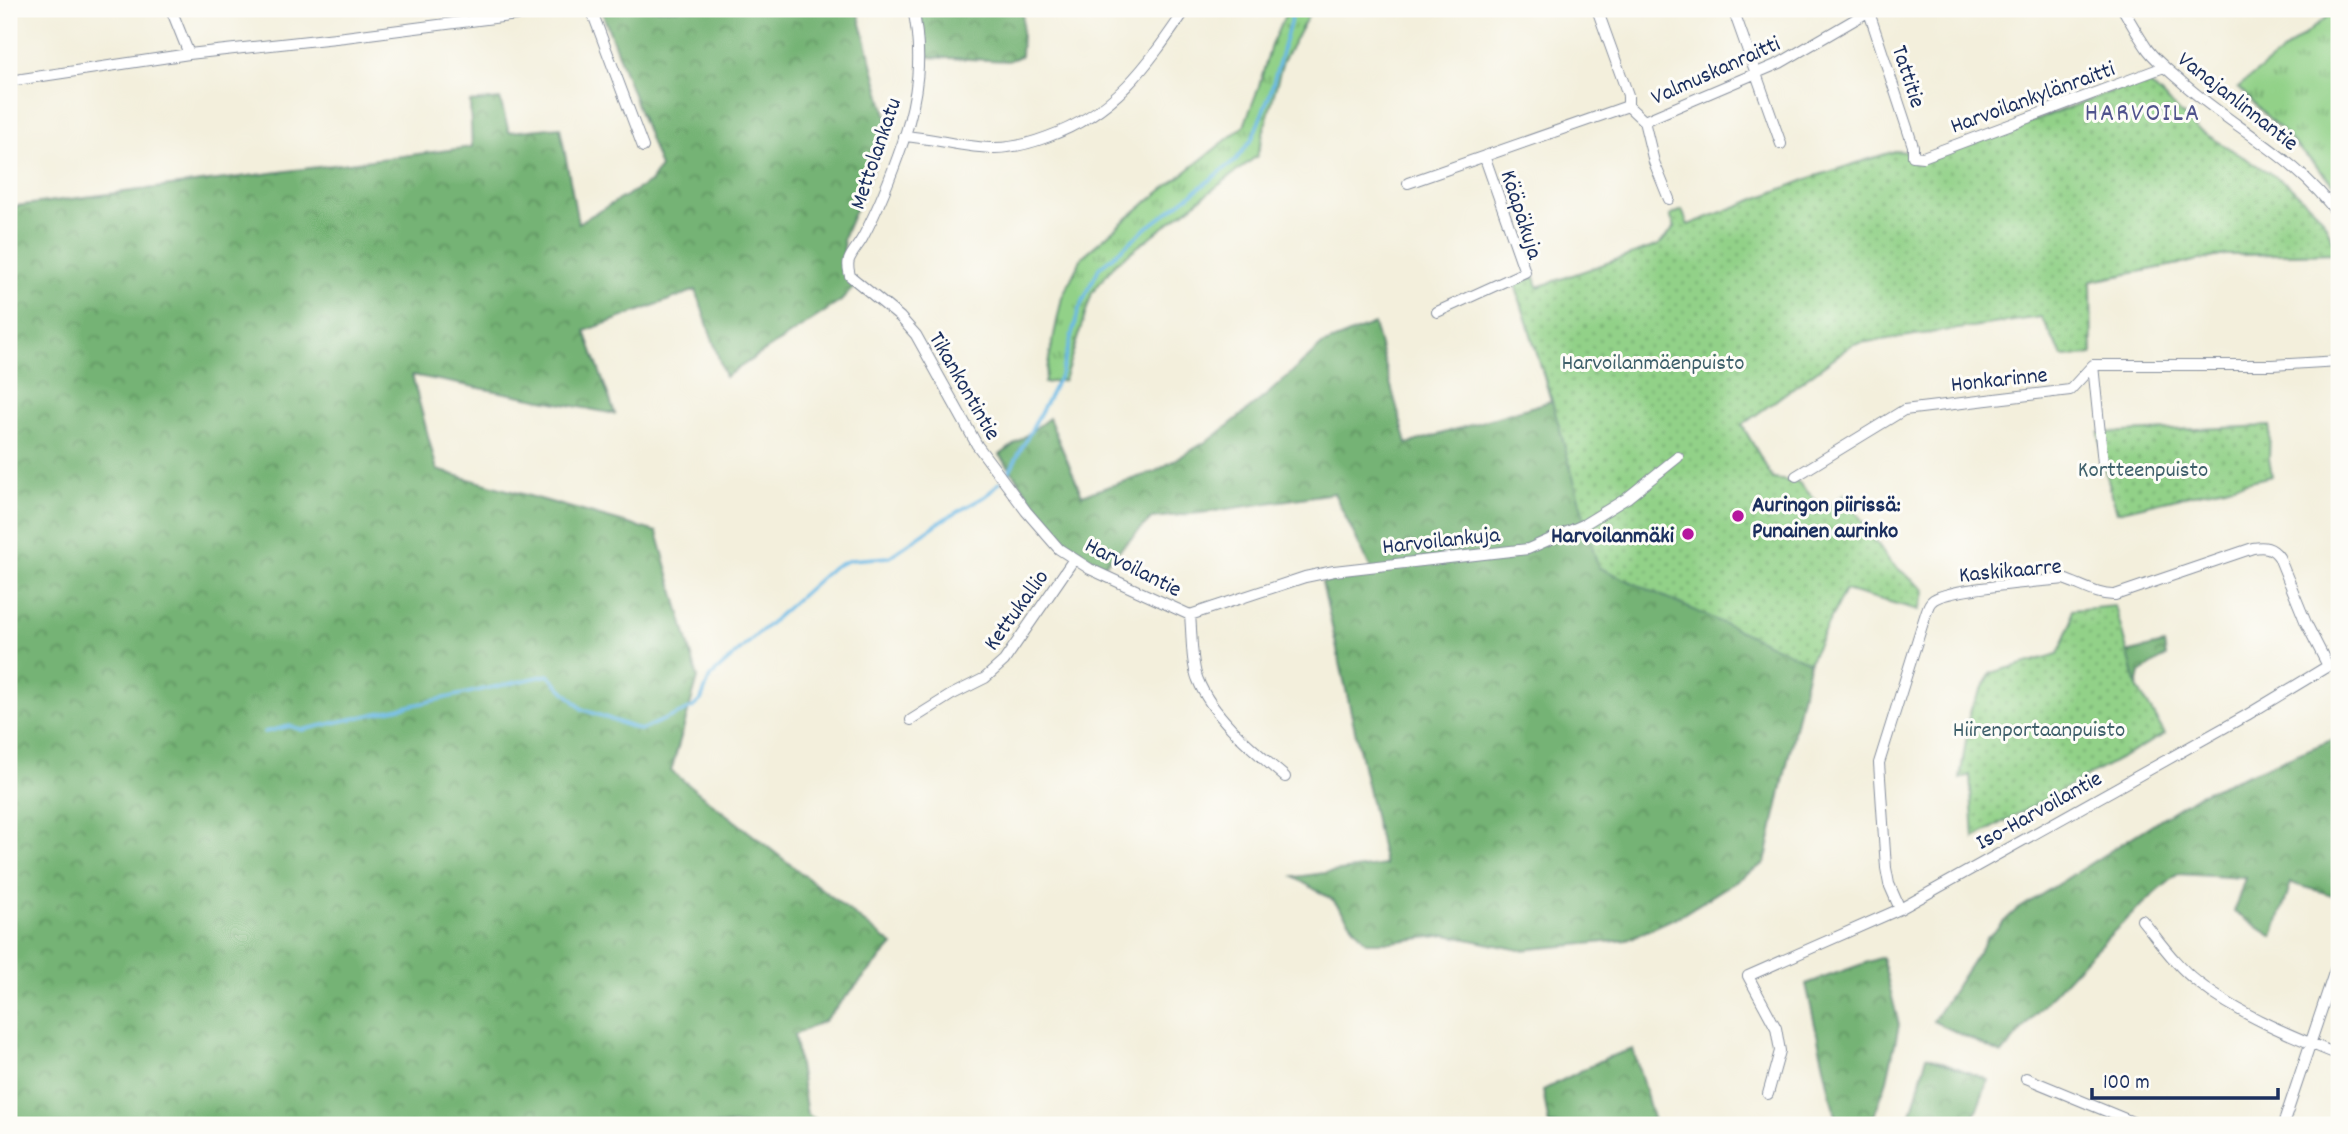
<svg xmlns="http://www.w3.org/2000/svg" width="2348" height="1134" font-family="Dekko,sans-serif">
	<defs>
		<pattern id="grass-tufts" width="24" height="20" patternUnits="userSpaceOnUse" patternTransform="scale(1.75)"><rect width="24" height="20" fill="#92d188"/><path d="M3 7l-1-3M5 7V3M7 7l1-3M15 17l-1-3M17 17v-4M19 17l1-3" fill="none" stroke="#76aa72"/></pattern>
		<pattern id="forest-crowns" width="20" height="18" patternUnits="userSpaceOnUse" patternTransform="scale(1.75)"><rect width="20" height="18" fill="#75b374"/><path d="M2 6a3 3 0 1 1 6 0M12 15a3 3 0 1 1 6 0" fill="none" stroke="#5f9262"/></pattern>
		<pattern id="park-dots" width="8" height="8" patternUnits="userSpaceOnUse" patternTransform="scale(1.75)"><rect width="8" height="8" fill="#92d188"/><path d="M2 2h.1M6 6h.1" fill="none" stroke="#76aa72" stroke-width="1.8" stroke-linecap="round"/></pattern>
	</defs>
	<rect width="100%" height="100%" fill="#fdfcf7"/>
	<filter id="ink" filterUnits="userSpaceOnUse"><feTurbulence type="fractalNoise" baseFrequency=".0143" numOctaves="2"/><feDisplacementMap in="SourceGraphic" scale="14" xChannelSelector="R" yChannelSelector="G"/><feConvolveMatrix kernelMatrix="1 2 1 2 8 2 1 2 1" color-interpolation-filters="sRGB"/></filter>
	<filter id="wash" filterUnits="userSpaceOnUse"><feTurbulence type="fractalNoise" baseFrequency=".00686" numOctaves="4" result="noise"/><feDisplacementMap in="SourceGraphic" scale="28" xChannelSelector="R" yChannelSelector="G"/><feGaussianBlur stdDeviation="1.57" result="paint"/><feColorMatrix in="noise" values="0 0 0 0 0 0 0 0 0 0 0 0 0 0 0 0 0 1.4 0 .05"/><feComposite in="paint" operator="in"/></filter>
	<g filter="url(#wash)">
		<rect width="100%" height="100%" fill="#f3efdc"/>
		<path fill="url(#grass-tufts)" stroke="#568073" stroke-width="2" d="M 1288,9 L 1312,9 L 1283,61 L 1257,156 L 1115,264 L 1092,293 L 1064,380 L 1044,383 L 1062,297 L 1082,257 L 1132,214 L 1244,126 L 1258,89 L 1271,45 Z
			M 2333,12 L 2339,21 L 2339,189 L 2238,87 Z"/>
		<path fill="url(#forest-crowns)" stroke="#487169" stroke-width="2" d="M 601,9 L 857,9 L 890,129 L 843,238 L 845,270 L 855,286 L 841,301 L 725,377 L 696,290 L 585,331 L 615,414 L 412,375 L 437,470 L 657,532 L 698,678 L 671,771 L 893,945 L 824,1021 L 794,1035 L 807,1114 L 825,1125 L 9,1125 L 9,207 L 472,147 L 470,102 L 500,99 L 509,132 L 560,127 L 578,223 L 650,182 L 660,167 Z
			M 919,9 L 1023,9 L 1021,56 L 1008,61 L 929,57 Z
			M 2148,84 L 2325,253 L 2225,255 L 1852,328 L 1733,410 L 1829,575 L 1765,863 L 1683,914 L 1627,940 L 1520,950 L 1447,935 L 1390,942 L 1366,942 L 1333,900 L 1294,877 L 1385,865 L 1322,582 L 1374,575 L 1334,493 L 1201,513 L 1152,518 L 1102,567 L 1057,534 L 1000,455 L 1049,418 L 1082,495 L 1154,472 L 1214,437 L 1269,393 L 1322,345 L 1374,324 L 1407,444 L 1551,401 L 1530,329 Z
			M 2120,630 L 2126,653 L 2164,644 L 2166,656 L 2140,673 L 2137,687 L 2130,696 Z
			M 2339,737 L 2339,897 L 2291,883 L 2273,937 L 2234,912 L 2245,878 L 2178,874 C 2113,928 2055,988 2002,1054 L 1933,1021 L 1988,937 L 2014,912 L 2200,794 Z
			M 1882,957 L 1899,1025 L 1887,1080 L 1871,1125 L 1837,1125 L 1806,984 Z
			M 1633,1049 L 1655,1125 L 1549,1125 L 1543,1090 L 1606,1058 Z
			M 1927,1056 L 1988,1080 L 1971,1125 L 1908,1125 Z"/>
		<path fill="url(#park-dots)" stroke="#568073" stroke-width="2" d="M 2145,79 L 2196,128 L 2289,185 L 2322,217 L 2339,253 L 2225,255 L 2091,281 L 2092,355 L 2063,357 L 2041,317 L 1853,344 L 1742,425 L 1773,479 L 1798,482 L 1825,510 L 1844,494 L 1890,562 L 1925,590 L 1919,610 L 1845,590 L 1809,662 L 1598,567 L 1552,401 L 1515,284 L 1535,277 L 1538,287 L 1659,245 L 1675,227 L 1670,216 L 1682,210 L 1688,225 L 1813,177 L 1895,151 L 1909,152 L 1909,161 L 1926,161 Z
			M 2270,426 L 2269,459 L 2272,476 L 2117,512 L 2103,463 L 2099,433 Z
			M 2115,606 L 2137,687 L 2165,734 L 1974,838 L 1970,775 L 1960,779 L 1971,708 L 1991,673 L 2058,654 L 2071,624 L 2072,610 Z"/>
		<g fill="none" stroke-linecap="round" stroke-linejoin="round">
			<path stroke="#6bb9e5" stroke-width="3.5" d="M 1007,476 L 1061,374 L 1079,309 L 1099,268 L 1144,230 L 1235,161 L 1252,139 L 1270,94 L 1294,9
				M 265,732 L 290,726 L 302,730 L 548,675 L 582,709 L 640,730 L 692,708 L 701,700 L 710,677 L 833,567 L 850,560 L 889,557 L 946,518 L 986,496 L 1000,482"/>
		</g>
	</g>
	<g filter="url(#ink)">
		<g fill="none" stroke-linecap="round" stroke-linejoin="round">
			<g stroke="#878f9d" stroke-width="12">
				<path id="street" d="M 171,9 L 189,54
					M 591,9 L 643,147
					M 913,9 C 923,56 918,96 903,142 C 892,174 879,207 863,237 C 859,245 852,252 849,260 C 847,266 849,271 850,276 L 900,317 L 916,335 L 977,445 L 1026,511 L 1059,549 L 1090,569 L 1190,615 C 1192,634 1191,664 1198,680 C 1213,718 1255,751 1285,777
					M 1597,9 L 1628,95 L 1628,106 L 1644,121 L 1654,162 L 1669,199
					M 1733,9 L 1781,144
					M 1868,9 L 1913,146 L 1913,156 L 1923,157 L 2164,67
					M 2123,9 C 2131,23 2139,37 2148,50 C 2158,63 2172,73 2184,84 C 2234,128 2300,160 2339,216
					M 9,81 L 189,54 L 345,37 L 564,9
					M 1644,121 L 1780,63 L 1873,9
					M 904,136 C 935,138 964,148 995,148 C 1012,148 1031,143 1047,137 C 1115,113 1147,66 1186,9
					M 1408,183 L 1628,106
					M 1437,312 L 1525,272 L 1485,158
					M 2093,365 L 2103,463
					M 1796,476 L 1904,410 L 2070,390 L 2093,365 L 2272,365 L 2339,361
					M 1190,615 L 1305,577 L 1334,571 L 1528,549 L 1583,525 L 1627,498 L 1678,457
					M 911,720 L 951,695 L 985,678 L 1004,661 L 1074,559
					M 1900,909 L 1889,884 L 1886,868 L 1879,763 L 1925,616 C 1927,611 1928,604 1932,601 C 1945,588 2041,582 2063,579 C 2080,584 2098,596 2115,595 L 2253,548 C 2264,546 2272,547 2279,557 L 2306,623 L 2328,666
					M 2142,920 C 2160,942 2177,967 2200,984 C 2238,1014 2294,1037 2339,1055
					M 2026,1078 L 2140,1125
					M 1768,1094 L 1780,1051 L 1776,1028 L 1748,976 L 1900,909 L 2247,715 L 2328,666 L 2339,663
					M 2283,1125 L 2339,958"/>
			</g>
			<use href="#street" stroke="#fff" stroke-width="10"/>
		</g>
	</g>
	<g fill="#b5179e" stroke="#fdfcf7" stroke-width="2.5">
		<circle cx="1738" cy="516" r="7"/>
		<circle cx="1688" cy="534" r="7"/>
	</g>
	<g text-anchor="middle" stroke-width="6" stroke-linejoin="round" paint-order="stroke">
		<g font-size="23" fill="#1b2f5e" stroke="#fdfcf7">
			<text transform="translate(1715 69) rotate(-24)" y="8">Valmuskanraitti</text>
			<text transform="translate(1910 76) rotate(72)" y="8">Tattitie</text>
			<text transform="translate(2032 96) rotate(-20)" y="8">Harvoilankylänraitti</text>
			<text transform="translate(2239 100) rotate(38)" y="8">Vanajanlinnantie</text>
			<text transform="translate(874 153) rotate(-71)" y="8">Mettolankatu</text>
			<text transform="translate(1523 214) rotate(72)" y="8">Kääpäkuja</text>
			<text transform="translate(1999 378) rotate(-6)" y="8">Honkarinne</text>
			<text transform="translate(966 385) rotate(60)" y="8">Tikankontintie</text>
			<text transform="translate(1441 539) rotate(-6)" y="8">Harvoilankuja</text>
			<text transform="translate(1134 566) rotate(27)" y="8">Harvoilantie</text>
			<text transform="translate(2010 569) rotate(-5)" y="8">Kaskikaarre</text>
			<text transform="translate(1015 609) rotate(-54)" y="8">Kettukallio</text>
			<text transform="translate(2038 809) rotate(-29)" y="8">Iso-Harvoilantie</text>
		</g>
		<g font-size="23" fill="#3f606b" stroke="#fdfcf7">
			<text x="1653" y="369">Harvoilanmäenpuisto</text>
			<text x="2143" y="476">Kortteenpuisto</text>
			<text x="2039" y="736">Hiirenportaanpuisto</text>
		</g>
		<g font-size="23" font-weight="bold" fill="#1b2f5e" stroke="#fdfcf7" text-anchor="start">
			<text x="1752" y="511">Auringon piirissä:<tspan x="1752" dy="26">Punainen aurinko</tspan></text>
			<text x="1674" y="542" text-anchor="end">Harvoilanmäki</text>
		</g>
		<g font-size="26" letter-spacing="2" fill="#50548d" stroke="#fdfcf7">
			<text x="2143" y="120">HARVOILA</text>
		</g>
	</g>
	<rect width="2348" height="1134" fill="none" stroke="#fdfcf7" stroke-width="35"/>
	<path d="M2092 1088v10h186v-10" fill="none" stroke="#1b2f5e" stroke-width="3.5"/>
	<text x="2103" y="1088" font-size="21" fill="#1b2f5e" stroke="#fdfcf7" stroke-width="5" paint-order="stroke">100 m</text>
</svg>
